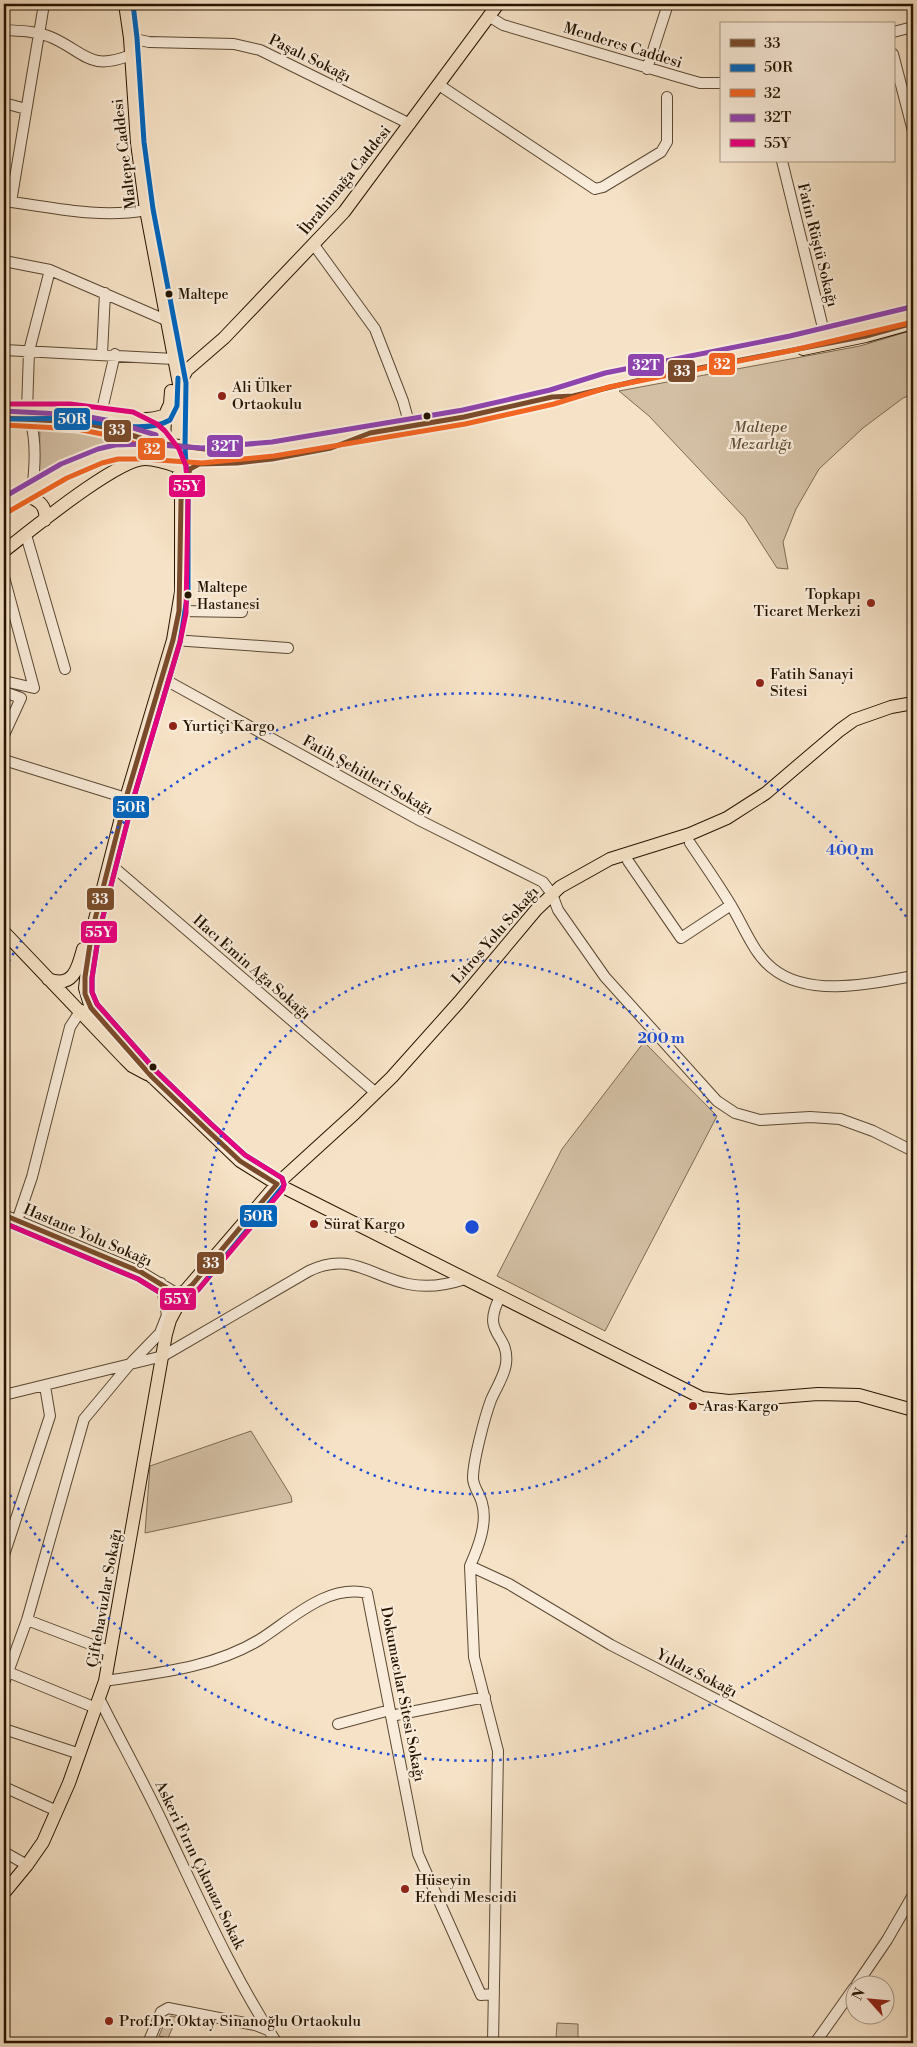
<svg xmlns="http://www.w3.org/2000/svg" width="917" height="2047" font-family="'Libre Bodoni',serif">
	<rect width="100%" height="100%" fill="#f6e2c6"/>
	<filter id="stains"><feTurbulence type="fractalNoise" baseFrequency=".004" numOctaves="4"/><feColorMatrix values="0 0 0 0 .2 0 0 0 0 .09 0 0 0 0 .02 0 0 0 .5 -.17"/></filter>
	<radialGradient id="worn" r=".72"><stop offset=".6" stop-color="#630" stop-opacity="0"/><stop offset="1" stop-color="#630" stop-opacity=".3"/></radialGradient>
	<path fill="#d3bfa4" stroke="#7c6a52" d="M 913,330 L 913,394 L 903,398 L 863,428 L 819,469 L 796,509 L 783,542 L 788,569 L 777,568 L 745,518 L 649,416 L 619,391 L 860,346 Z
		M 40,424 L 89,431 L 120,439 L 120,445 L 58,466 L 39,477 Z
		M 644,1042 L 717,1116 L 605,1331 L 497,1276 L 562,1149 Z
		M 251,1431 L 291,1496 L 292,1502 L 145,1533 L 150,1466 Z
		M 171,2016 L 209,2024 L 207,2028 L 175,2022 L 168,2038 L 159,2036 L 166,2019 Z
		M 557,2023 L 578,2024 L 578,2038 L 556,2038 Z"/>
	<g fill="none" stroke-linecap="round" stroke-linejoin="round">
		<g stroke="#5a4832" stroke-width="12">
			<path id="minor" d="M 490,17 L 503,25 L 679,77 L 700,83 L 721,83
				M 4,30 C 20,31 38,31 53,38 C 87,54 90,71 131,55
				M 893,32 L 913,27
				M 130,38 L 149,42 L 234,44 L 260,50 L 410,124
				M 893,54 L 913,131
				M 647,69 L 668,4
				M 439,85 L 595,189 L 603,187 L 661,152 L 667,142 L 667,97
				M 4,103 L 26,109
				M 782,161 L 825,336
				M 4,201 C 51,207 99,219 146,210
				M 11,202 L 44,4
				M 314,245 L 375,329 L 403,401 L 410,426
				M 4,261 L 50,270 L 168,321
				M 4,350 L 174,359
				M 102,354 L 105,293
				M 27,411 L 29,351 L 50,270
				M 101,414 L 115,354
				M 30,420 C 37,441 35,468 32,491
				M 26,535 L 65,669
				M 4,577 L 34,688 L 4,681
				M 179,611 L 242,612
				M 173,640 L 288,648
				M 162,678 L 421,821 L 543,882 L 552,894 L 558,910 L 605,977 L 717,1101 L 735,1113 L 760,1120 L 810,1117 L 840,1119 L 873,1131 L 913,1151
				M 4,692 L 21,698 L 4,735
				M 4,760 L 126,798
				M 690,843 C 704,864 719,885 732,907 C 744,927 754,954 772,968 C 808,998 871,984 913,976
				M 628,861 L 681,938 L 731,905
				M 110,864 L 376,1093
				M 4,1215 L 141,1272 L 176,1293 L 186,1290
				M 17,1221 L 32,1177 L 70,1027 L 79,1013
				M 4,1395 L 163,1356 L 309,1271 C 350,1251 370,1276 408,1284 C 427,1288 447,1285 465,1279
				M 4,1555 L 50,1416 L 45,1386
				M 470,1566 L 509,1584 L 611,1645 L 913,1801
				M 27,1620 L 111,1652
				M 8,1672 L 96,1708
				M 105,1681 C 156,1673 213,1668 259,1640 C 291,1620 326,1584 367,1593 L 418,1854 L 481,1995 L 494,1994
				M 4,1683 L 27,1620 L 84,1419 L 129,1365 L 160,1333 L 167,1315 L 161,1283
				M 99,1698 C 122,1744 147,1788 168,1834 C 202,1905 234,1978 277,2043
				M 391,1716 L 485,1697
				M 338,1724 L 390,1710
				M 4,1729 L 80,1754
				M 4,1787 L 57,1811
				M 4,1852 L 27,1865
				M 857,1984 L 887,1940 L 913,1895
				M 148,2043 L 161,2012 L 168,2008 L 255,2025 L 268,2030
				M 493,2043 L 498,1751 L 474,1657 L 470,1566 C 478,1548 488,1523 482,1503 C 480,1494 473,1487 473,1478 C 473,1461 485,1416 491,1400 C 496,1388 504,1377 506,1364 C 510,1332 480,1336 500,1297
				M 815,2043 L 854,1988"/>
		</g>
		<g stroke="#261400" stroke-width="14">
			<path id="major" d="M 125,4 L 130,38 L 137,143 L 146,210 L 179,384 L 177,447 L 181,500 L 181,592 L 173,640 L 126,798 L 92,931 L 85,988 L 91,1008 L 152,1077
				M 803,349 L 866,336 L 913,323
				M 179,384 L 187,370 L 224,338 L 344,212 L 498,4
				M 4,412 C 27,411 50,410 74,412 C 99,414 143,425 165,415 L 170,404 L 171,391
				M 131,419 L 154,431 L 170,449
				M 35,420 C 70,420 103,427 136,436
				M 231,452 L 309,444 L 464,417 L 552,397 L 571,390 L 607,380 L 712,358 L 792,343 L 913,314
				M 23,495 C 37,499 47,504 45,520
				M 4,505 L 30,491
				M 4,551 C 30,531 117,459 145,459 C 156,459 168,463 179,467
				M 4,932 L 125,1059 L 132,1066 L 147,1074
				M 48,979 C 73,989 78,968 83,949
				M 79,1013 L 81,1011 L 97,1022
				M 146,1071 L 240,1161 L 277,1184 L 702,1398 L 729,1401 L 818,1394 L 859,1395 L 913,1410
				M 4,1893 L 27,1865 L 43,1842 L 69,1783 L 105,1681 L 166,1334 L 170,1320 L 186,1290 L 277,1184 L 355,1113 L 392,1077 L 459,1002 L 536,910 L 560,887 L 610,859 L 690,834 L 727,818 L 766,793 L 840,730 L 854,720 L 891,707 L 913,703"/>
		</g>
		<use href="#minor" stroke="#f9ecda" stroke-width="10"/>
		<use href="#major" stroke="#f6e2c6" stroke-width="12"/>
		<g stroke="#261400" stroke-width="14" stroke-linecap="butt">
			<path id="major-bridge" d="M 136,436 L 156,443 L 179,446
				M 32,491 C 59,474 87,455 120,452 C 157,449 194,459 231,452"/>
		</g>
		<use href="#major-bridge" stroke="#f6e2c6" stroke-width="12"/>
		<g stroke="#f9ecda" stroke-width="9">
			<path id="bus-1" d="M 4,418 L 78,422 L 109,428 L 156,443 L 229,452
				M 4,1215 L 141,1272 L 172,1291 L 181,1293 L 192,1285 L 277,1184 L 240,1161 L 205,1128 L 152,1077 L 91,1008 L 85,994 L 85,977 L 92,931 L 126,798 L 173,640 L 179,611 L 181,500 L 190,469 L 199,464 L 237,463 L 272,459 L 331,448 L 370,433 L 464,417 L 552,397 L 573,396 L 653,377 L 866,336 L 913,323"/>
		</g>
		<g stroke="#f9ecda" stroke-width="9">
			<path id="bus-2" d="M 4,419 C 26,419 48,418 70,419 C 100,421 144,435 170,420 L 177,406 L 178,378
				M 4,1223 L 138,1279 L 169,1298 L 182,1300 L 198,1290 L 284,1185 L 282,1178 L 245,1155 L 210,1123 L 157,1072 L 97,1004 L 92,992 L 92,978 L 99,932 L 133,800 L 180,642 L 188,592 L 188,500 L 185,447 L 186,383 L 153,209 L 144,142 L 137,38 L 133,4"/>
		</g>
		<g stroke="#f9ecda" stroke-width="9">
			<path id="bus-3" d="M 4,425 L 77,429 L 107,435 L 152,449
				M 8,512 L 67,478 L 102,463 L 118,459 L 143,459 L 202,463 L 274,456 L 465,424 L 554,404 L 609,387 L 794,350 L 913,322"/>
		</g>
		<g stroke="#f9ecda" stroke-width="9">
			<path id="bus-4" d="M 4,411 L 79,415 L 111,421 L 156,435
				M 4,497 L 61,464 L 98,449 L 115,445 L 144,444 L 202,448 L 272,442 L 463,410 L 550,390 L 605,373 L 790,336 L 911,307"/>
		</g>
		<g stroke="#f9ecda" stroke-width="9">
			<path id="bus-5" d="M 4,1223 L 138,1279 L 169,1298 L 182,1300 L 198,1290 L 283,1189 L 284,1184 L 282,1178 L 245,1155 L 210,1123 L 157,1072 L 97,1004 L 92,992 L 92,978 L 99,932 L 133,800 L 180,642 L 186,613 L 188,500 L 186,466 L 179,449 L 165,431 L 157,424 L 133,412 L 70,404 L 4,404"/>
		</g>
		<use href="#bus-1" stroke="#7a4b2a" stroke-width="5"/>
		<use href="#bus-2" stroke="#0065bd" stroke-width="5"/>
		<use href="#bus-3" stroke="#f26522" stroke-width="5"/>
		<use href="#bus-4" stroke="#8e44ad" stroke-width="5"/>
		<use href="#bus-5" stroke="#e5007d" stroke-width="5"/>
	</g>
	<g fill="none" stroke="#1d4ed8" stroke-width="2.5" stroke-dasharray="2.5 5">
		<circle cx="472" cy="1227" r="267"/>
		<path d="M912 1529A534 534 0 0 1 5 1486M5 968A534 534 0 0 1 912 925"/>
	</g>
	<g fill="#261400" stroke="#f9ecda" stroke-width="2">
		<circle cx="169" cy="294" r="4.5"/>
		<circle cx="427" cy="416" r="4.5"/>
		<circle cx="188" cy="595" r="4.5"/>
		<circle cx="153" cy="1067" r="4.5"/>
	</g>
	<g fill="#8f2418" stroke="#f9ecda" stroke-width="2">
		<circle cx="222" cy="396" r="5"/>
		<circle cx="871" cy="603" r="5"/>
		<circle cx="760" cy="683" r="5"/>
		<circle cx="173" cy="726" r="5"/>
		<circle cx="314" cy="1224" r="5"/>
		<circle cx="693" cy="1406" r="5"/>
		<circle cx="405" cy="1889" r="5"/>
		<circle cx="109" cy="2021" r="5"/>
	</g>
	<g text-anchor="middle" stroke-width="4.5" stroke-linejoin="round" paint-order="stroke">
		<g font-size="14" fill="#261400" stroke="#f9ecda" text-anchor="start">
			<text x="178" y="299">Maltepe</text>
			<text x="197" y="592">Maltepe<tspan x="197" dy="17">Hastanesi</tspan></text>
		</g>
		<g font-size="15" fill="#261400" stroke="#f9ecda">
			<text transform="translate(623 45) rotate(17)" y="5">Menderes Caddesi</text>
			<text transform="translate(310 58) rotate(26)" y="5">Paşalı Sokağı</text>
			<text transform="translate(124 154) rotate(-97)" y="5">Maltepe Caddesi</text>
			<text transform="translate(345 180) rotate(-51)" y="5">İbrahimağa Caddesi</text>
			<text transform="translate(818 245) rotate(76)" y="5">Fatin Rüştü Sokağı</text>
			<text transform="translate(368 775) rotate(29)" y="5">Fatih Şehitleri Sokağı</text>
			<text transform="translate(495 935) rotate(-49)" y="5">Litros Yolu Sokağı</text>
			<text transform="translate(252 967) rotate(41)" y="5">Hacı Emin Ağa Sokağı</text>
			<text transform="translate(88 1235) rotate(23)" y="5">Hastane Yolu Sokağı</text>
			<text transform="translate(104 1598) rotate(-80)" y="5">Çiftehavuzlar Sokağı</text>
			<text transform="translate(697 1673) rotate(27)" y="5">Yıldız Sokağı</text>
			<text transform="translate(403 1694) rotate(79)" y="5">Dokumacılar Sitesi Sokağı</text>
			<text transform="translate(200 1865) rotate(64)" y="5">Askeri Fırın Çıkmazı Sokak</text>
		</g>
		<g font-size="15" fill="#261400" stroke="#f9ecda" text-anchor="start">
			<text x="232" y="392">Ali Ülker<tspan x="232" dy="17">Ortaokulu</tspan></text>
			<text x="861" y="599" text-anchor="end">Topkapı<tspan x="861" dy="17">Ticaret Merkezi</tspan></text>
			<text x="770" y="679">Fatih Sanayi<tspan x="770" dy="17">Sitesi</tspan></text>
			<text x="183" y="731">Yurtiçi Kargo</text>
			<text x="324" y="1229">Sürat Kargo</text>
			<text x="703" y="1411">Aras Kargo</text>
			<text x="415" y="1885">Hüseyin<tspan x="415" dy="17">Efendi Mescidi</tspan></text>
			<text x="119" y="2026">Prof.Dr. Oktay Sinanoğlu Ortaokulu</text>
		</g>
		<g font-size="15" font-style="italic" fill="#635039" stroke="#f9ecda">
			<text x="760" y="432">Maltepe<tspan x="760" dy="17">Mezarlığı</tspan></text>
		</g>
	</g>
	<circle cx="472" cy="1227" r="8" fill="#1d4ed8" stroke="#f9ecda" stroke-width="2.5"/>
	<g font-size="15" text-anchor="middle" font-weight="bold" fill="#1d4ed8" stroke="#f9ecda" stroke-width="4.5" stroke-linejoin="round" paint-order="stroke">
		<text x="850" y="855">400 m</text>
		<text x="661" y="1043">200 m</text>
	</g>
	<g stroke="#f9ecda" stroke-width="2">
		<rect x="708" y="352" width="28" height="24" rx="5" fill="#f26522"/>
		<rect x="627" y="353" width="38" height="24" rx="5" fill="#8e44ad"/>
		<rect x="667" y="359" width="29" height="24" rx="5" fill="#7a4b2a"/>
		<rect x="53" y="407" width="38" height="24" rx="5" fill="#0065bd"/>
		<rect x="103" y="419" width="29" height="24" rx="5" fill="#7a4b2a"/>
		<rect x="206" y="434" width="38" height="24" rx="5" fill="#8e44ad"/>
		<rect x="137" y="437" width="29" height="24" rx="5" fill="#f26522"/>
		<rect x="168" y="474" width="38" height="24" rx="5" fill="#e5007d"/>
		<rect x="112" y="795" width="38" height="24" rx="5" fill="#0065bd"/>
		<rect x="86" y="887" width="29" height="24" rx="5" fill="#7a4b2a"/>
		<rect x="80" y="920" width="38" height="24" rx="5" fill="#e5007d"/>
		<rect x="239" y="1204" width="39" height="24" rx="5" fill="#0065bd"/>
		<rect x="196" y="1251" width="29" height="24" rx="5" fill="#7a4b2a"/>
		<rect x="159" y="1287" width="38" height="24" rx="5" fill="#e5007d"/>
	</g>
	<g font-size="14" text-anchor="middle" font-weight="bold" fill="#fff">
		<text x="722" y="369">32</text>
		<text x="646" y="370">32T</text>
		<text x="682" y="376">33</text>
		<text x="72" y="424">50R</text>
		<text x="117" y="435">33</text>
		<text x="225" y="451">32T</text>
		<text x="152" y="454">32</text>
		<text x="187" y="491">55Y</text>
		<text x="131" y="812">50R</text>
		<text x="100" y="904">33</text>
		<text x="99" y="937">55Y</text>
		<text x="258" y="1221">50R</text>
		<text x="211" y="1268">33</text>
		<text x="178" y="1304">55Y</text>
	</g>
	<rect width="917" height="2047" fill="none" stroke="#f6e2c6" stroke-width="20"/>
	<rect x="5" y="5" width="907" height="2037" fill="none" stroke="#261400" stroke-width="2.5"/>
	<rect x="10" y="10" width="897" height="2027" fill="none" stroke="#261400"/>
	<rect x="720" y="22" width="175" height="140" fill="#f9ecda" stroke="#a59683"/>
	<rect x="730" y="39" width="25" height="8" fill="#7a4b2a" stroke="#a59683"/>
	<text x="764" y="48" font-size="15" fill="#261400">33</text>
	<rect x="730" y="64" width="25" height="8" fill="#0065bd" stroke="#a59683"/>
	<text x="764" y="72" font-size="15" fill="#261400">50R</text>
	<rect x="730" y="89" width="25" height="8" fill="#f26522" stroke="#a59683"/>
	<text x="764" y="98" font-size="15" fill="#261400">32</text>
	<rect x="730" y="114" width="25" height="8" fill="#8e44ad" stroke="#a59683"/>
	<text x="764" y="122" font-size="15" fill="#261400">32T</text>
	<rect x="730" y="139" width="25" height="8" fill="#e5007d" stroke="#a59683"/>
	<text x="764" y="148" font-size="15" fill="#261400">55Y</text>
	<g transform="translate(870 2000) rotate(297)"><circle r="24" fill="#f9ecda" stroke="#a59683"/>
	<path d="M0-4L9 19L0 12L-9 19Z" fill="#8f2418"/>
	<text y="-8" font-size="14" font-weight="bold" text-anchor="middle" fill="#261400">N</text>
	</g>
	<rect width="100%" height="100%" filter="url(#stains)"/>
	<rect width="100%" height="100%" fill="url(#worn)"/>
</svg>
